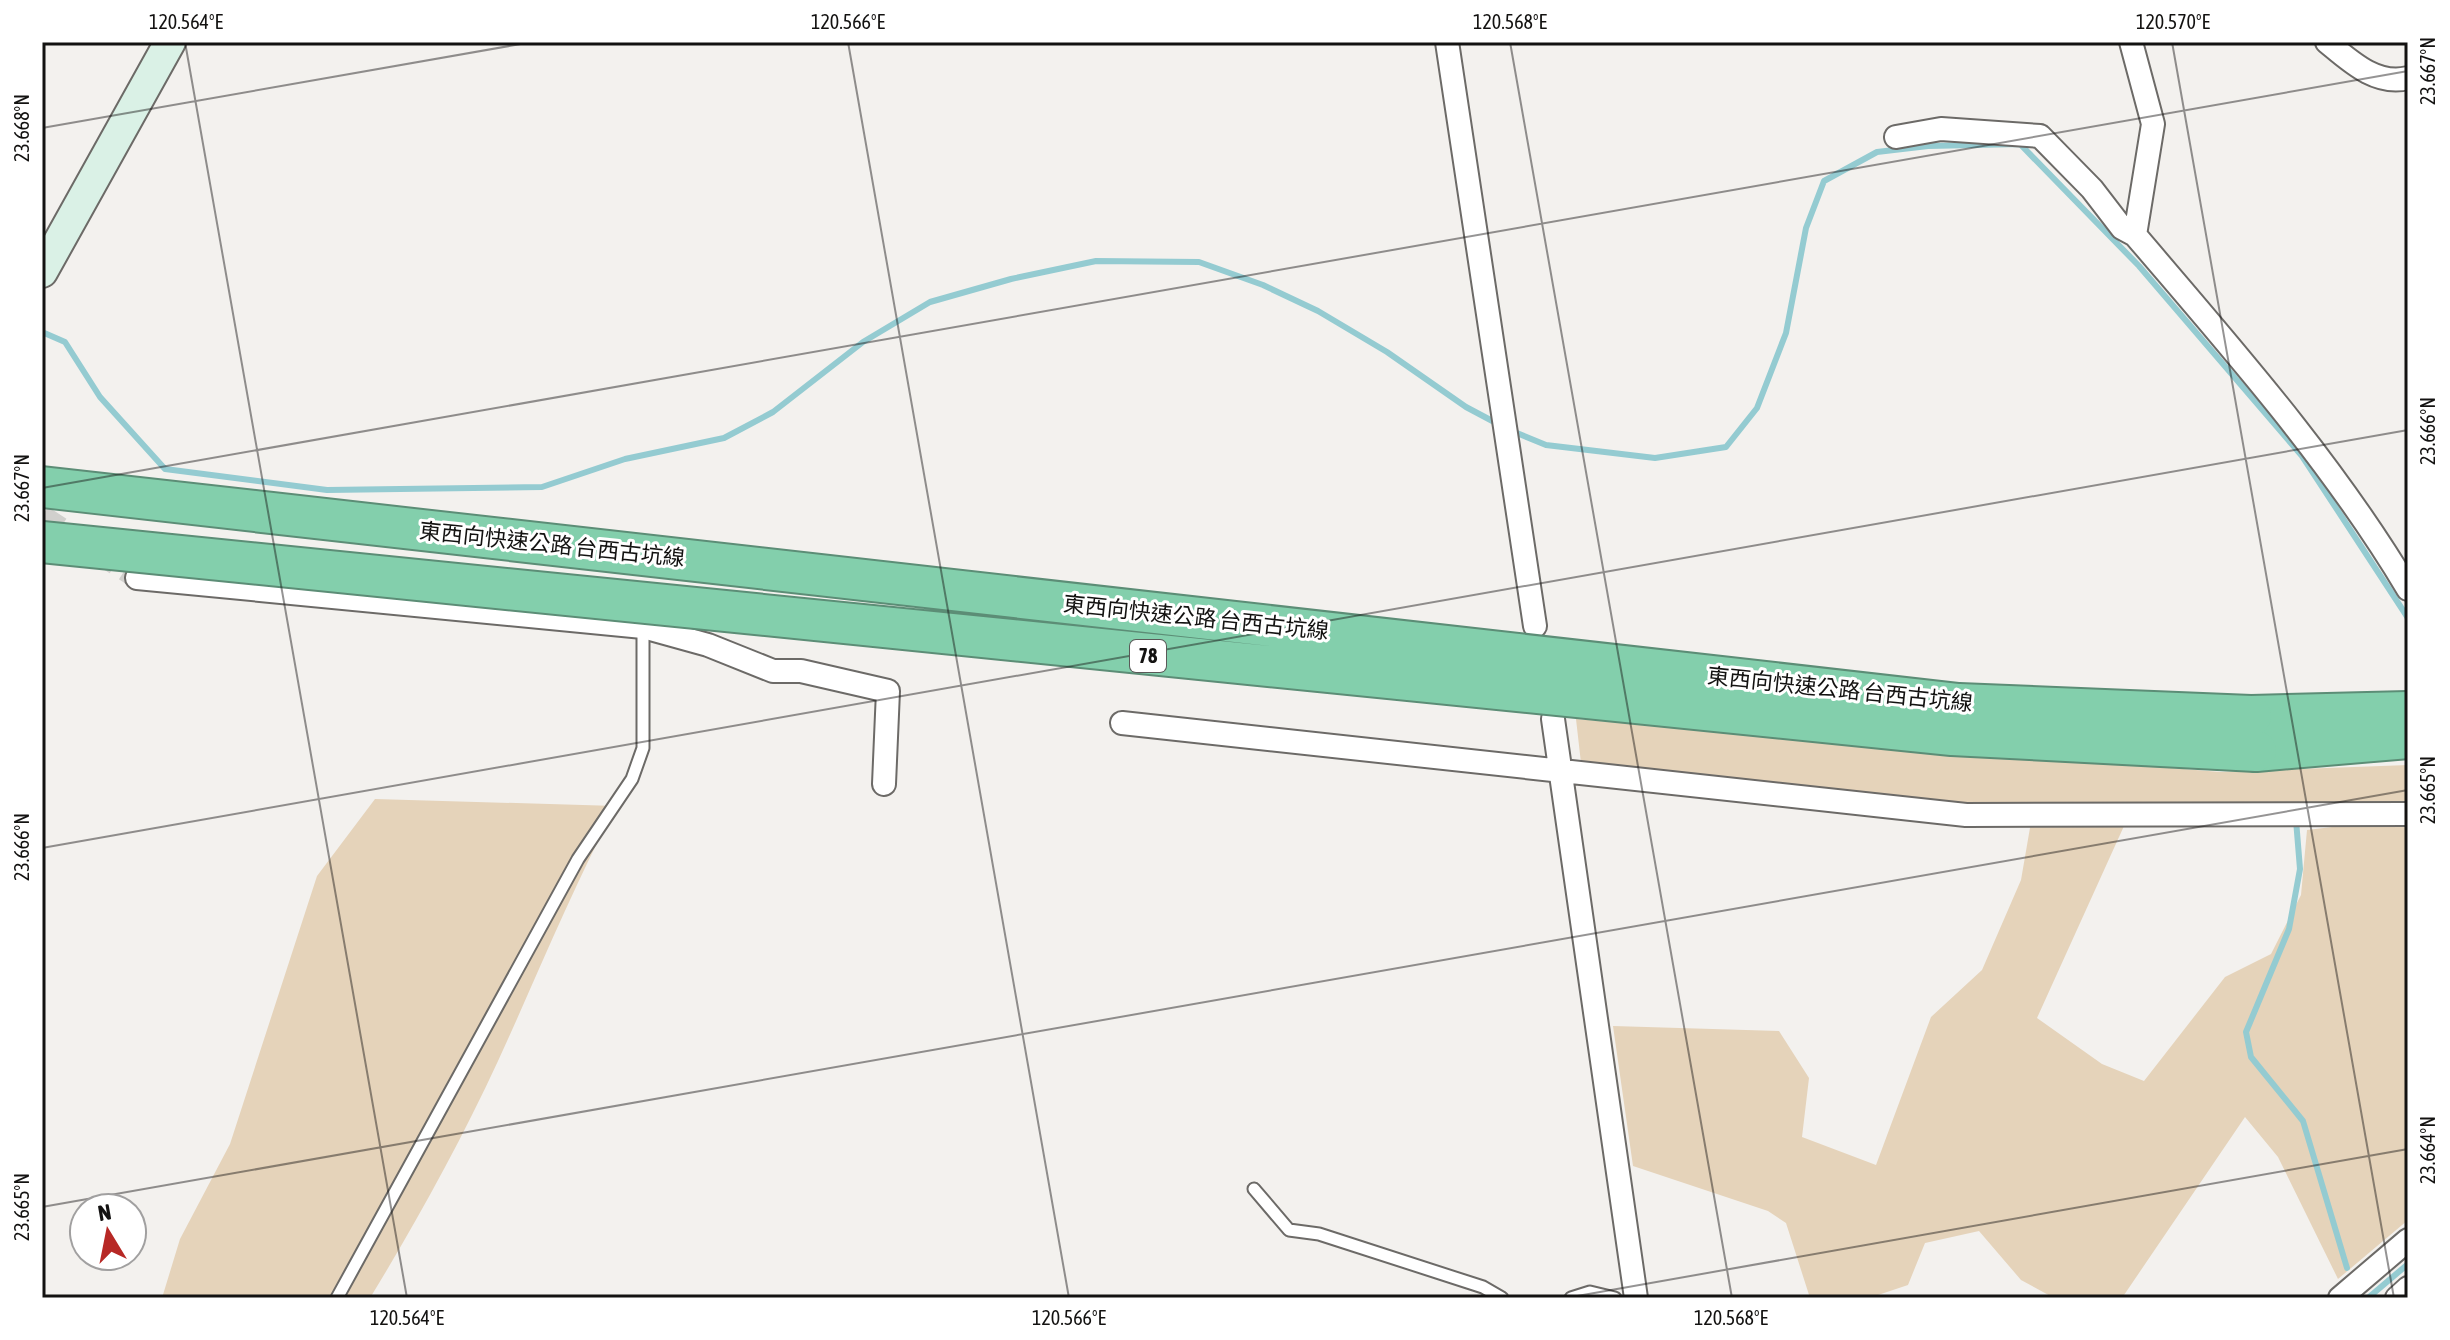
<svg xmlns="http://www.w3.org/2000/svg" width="2450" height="1340" font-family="'Asap Condensed','Noto Sans TC',sans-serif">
	<rect width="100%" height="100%" fill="#f3f1ee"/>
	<path fill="#e5d3ba" d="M 1576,719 L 2220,772 L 2408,765 L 2408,807 L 1977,805 L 1581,763 Z
		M 375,799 L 616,806 C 572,889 537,976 498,1061 C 460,1143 417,1221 370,1298 L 162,1298 L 180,1239 L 230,1144 L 317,876 Z
		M 2031,822 L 2124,826 L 2037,1018 L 2102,1064 L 2144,1081 L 2225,977 L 2271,954 L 2301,895 L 2307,830 L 2374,822 L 2408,823 L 2408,1220 L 2338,1279 L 2278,1157 L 2245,1117 L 2122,1298 L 2054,1298 L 2021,1280 L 1979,1231 L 1925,1243 L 1908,1285 L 1869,1298 L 1810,1298 L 1786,1223 L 1768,1211 L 1633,1166 L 1613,1026 L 1779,1031 L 1809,1078 L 1802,1137 L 1876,1165 L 1931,1017 L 1982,970 L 2021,880 Z"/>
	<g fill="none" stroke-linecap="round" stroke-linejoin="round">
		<path stroke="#94cbd1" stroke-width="6" d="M 42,332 L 65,342 L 100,397 L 165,469 L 327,490 L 542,487 L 625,459 L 724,438 L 773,412 L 863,342 L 930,302 L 1011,279 L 1096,261 L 1199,262 L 1263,285 L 1318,311 L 1387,352 L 1466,407 L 1498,424
			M 1512,431 L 1546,445 L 1655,458 L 1726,447 L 1757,408 L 1786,333 L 1806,228 L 1824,181 L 1877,152 L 1928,146 L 2020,144 L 2139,266 L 2302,456 L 2408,618
			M 2296,820 L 2300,869 L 2289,929 L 2246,1032 L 2251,1057 L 2303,1121 L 2347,1268
			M 2368,1298 L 2408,1264"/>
		<path stroke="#d1d0cd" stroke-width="22" stroke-dasharray="22 11" stroke-linecap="butt" d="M 42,516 L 137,578"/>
		<g stroke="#6c6a67" stroke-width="15">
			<path id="lane" d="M 1254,1189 L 1289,1230 L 1319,1234 L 1483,1287 L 1502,1298
				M 337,1298 L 578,859 L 632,779 L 643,748 L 643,627
				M 1571,1298 L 1590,1292 L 1615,1298"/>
		</g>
		<g stroke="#6c6a67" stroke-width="26">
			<path id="street" d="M 1447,42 L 1535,626
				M 2131,42 L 2153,124 L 2135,235
				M 2327,42 C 2350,61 2376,86 2408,78
				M 1896,137 L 1941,129 L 2040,136 L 2092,189 L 2122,228 L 2135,235 C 2232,349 2331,460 2408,589
				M 137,578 L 643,627 L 708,645 L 773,671 L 801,671 L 888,691 L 884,784
				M 1553,719 L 1636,1298
				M 1122,723 L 1966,815 L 2408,814
				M 2340,1298 L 2408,1240
				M 2397,1298 L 2408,1288"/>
		</g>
		<g stroke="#6c6a67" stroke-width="34">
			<path id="secondary" d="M 42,272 L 170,42"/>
		</g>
		<g stroke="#5c8d76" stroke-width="44">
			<path id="highway" d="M 2251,716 L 2408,712
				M 2256,751 L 2408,738"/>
		</g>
		<use href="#lane" stroke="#fff" stroke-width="11"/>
		<use href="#street" stroke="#fff" stroke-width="22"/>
		<use href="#secondary" stroke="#daf1e6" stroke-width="30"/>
		<use href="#highway" stroke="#83cfac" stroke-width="40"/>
		<g stroke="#5c8d76" stroke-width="44" stroke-linecap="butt">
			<path id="highway-bridge" d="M 42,487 L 1959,704 L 2251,716
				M 42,542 L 1952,735 L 2256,751"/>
		</g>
		<use href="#highway-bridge" stroke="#83cfac" stroke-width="40"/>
	</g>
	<path fill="none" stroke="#131211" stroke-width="2" stroke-opacity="0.45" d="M 185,42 L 407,1298M 848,42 L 1069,1298M 1510,42 L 1732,1298M 2172,42 L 2394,1298M 42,128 L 532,42M 42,488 L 2408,71M 42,848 L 2408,430M 42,1207 L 2408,790M 1566,1298 L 2408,1149"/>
	<g text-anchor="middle" stroke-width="6" stroke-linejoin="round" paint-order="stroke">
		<rect fill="#fff" stroke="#5a5958" stroke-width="2" x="1130" y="640" width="36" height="32" rx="6"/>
		<g font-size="20" font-weight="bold" fill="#131211">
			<text x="1148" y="663">78</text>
		</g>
		<g font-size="22" fill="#131211" stroke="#fff">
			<text transform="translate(552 544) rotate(6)" y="8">東西向快速公路 台西古坑線</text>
			<text transform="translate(1196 617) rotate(6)" y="8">東西向快速公路 台西古坑線</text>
			<text transform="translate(1840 689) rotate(6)" y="8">東西向快速公路 台西古坑線</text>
		</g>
	</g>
	<rect width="2450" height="1340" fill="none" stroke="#ffffff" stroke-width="88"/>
	<g transform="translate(108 1232) rotate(350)"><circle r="38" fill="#ffffff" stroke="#a1a0a0" stroke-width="2"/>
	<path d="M0-6L14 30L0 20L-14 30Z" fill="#b72825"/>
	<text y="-12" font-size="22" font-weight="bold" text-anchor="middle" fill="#131211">N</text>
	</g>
	<rect x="44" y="44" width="2362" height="1252" fill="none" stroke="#131211" stroke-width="3"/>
	<g font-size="20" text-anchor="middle" fill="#131211">
		<text x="186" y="29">120.564°E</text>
		<text x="848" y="29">120.566°E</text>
		<text x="1510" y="29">120.568°E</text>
		<text x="2173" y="29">120.570°E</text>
		<text transform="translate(2428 71) rotate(-90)" y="7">23.667°N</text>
		<text transform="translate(22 128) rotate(-90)" y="7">23.668°N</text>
		<text transform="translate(2428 431) rotate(-90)" y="7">23.666°N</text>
		<text transform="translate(22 488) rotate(-90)" y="7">23.667°N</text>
		<text transform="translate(2428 790) rotate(-90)" y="7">23.665°N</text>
		<text transform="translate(22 847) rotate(-90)" y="7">23.666°N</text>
		<text transform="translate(2428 1150) rotate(-90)" y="7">23.664°N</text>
		<text transform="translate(22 1207) rotate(-90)" y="7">23.665°N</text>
		<text x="407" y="1325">120.564°E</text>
		<text x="1069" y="1325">120.566°E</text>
		<text x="1731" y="1325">120.568°E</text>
	</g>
</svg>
